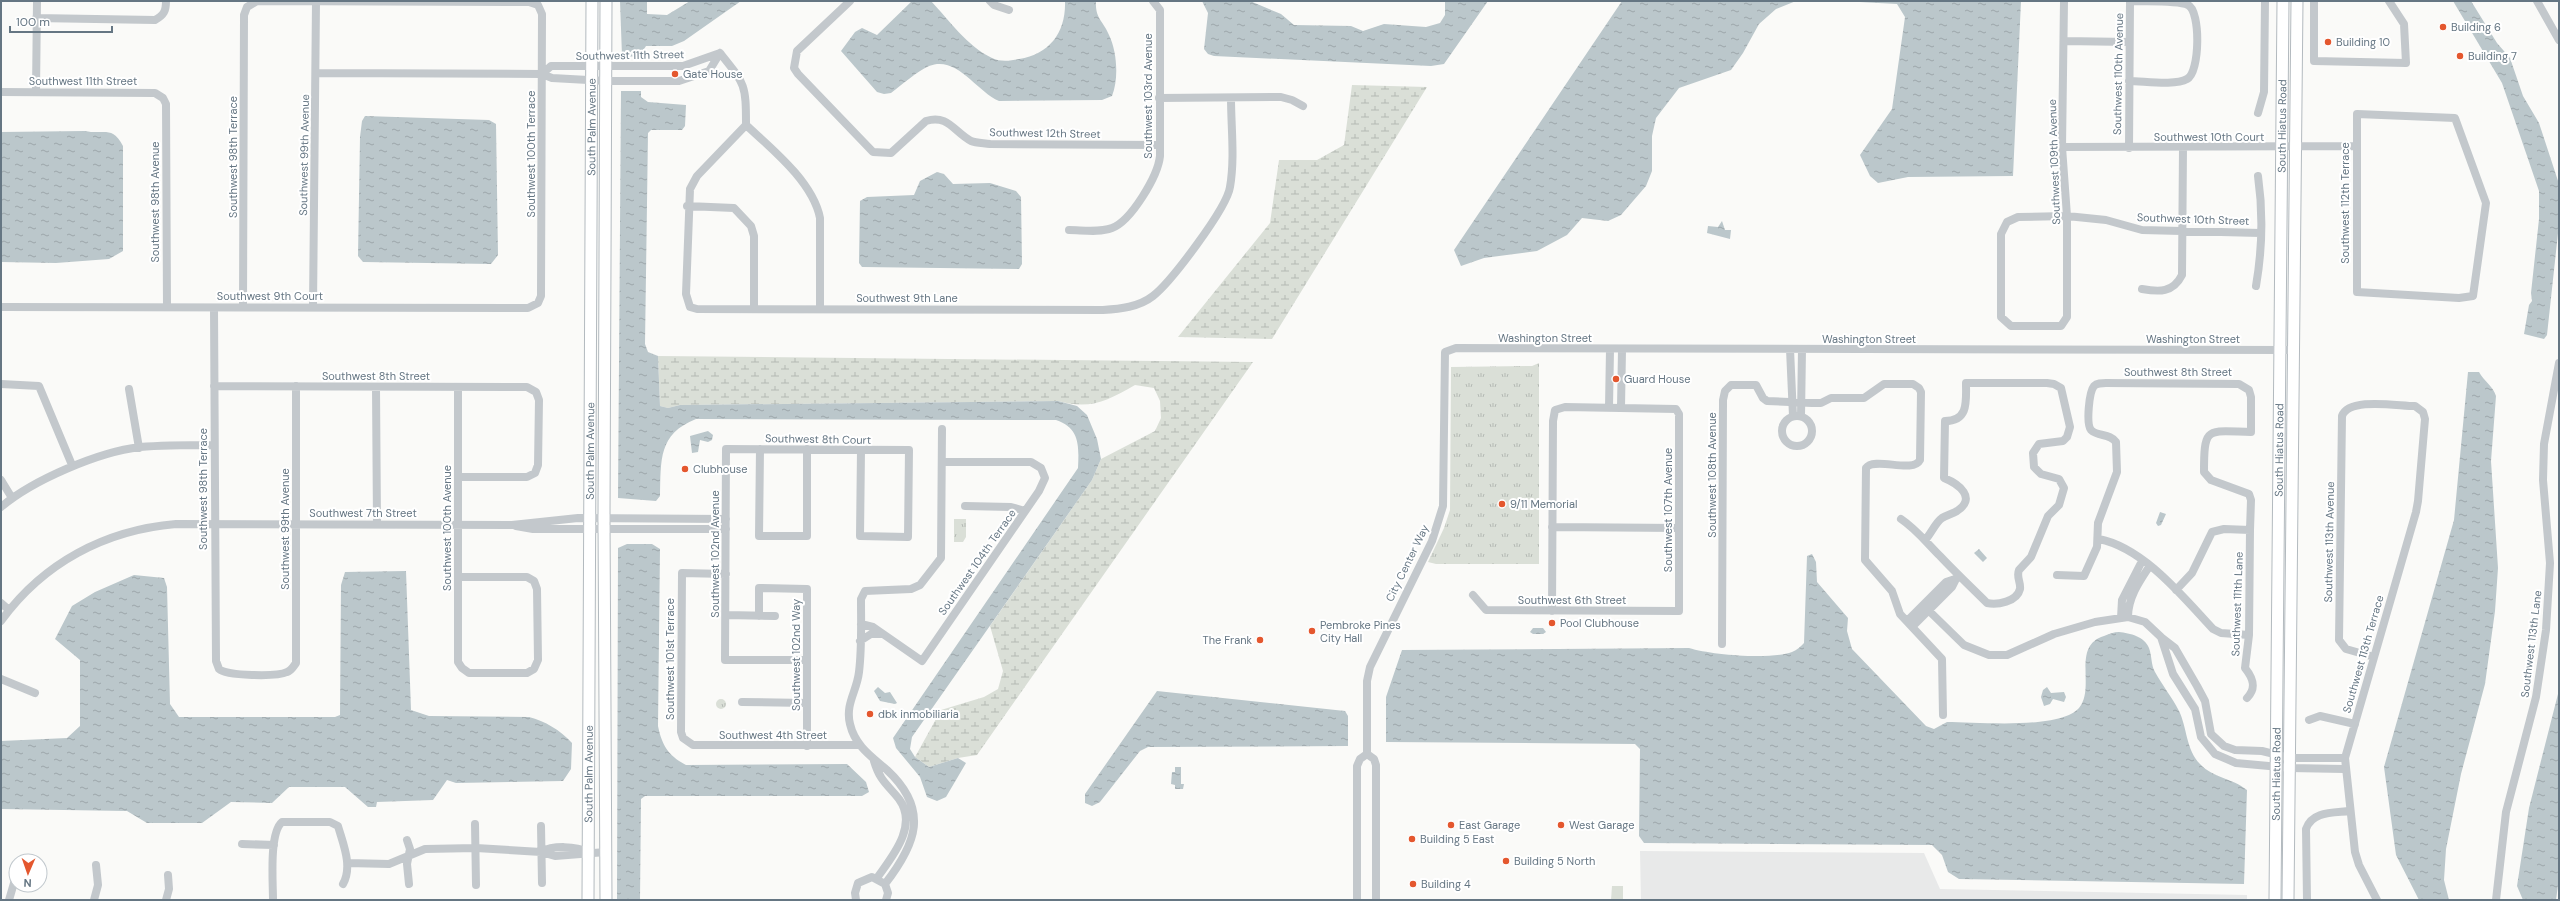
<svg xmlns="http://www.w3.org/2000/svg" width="2560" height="901" font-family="'DM Sans',sans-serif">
	<defs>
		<pattern id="grass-tufts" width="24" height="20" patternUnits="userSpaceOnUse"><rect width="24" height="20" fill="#dadfd7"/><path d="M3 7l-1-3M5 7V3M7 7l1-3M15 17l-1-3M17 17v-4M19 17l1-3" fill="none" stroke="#b4b9b4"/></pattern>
		<pattern id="wetland-marsh" width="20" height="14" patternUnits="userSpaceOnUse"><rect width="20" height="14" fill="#dadfd7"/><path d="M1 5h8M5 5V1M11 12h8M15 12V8" fill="none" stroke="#b4b9b4"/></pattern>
		<pattern id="water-ripples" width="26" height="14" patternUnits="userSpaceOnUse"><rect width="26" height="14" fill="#bbc7cb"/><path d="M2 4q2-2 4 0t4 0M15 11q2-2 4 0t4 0" fill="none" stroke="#9ca6aa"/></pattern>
	</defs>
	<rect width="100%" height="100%" fill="#fafaf8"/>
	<path fill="#e8e9e9" d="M 1640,851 L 1924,853 L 1940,889 L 2247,895 L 2247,900 L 1641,900 Z"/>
	<path fill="url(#grass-tufts)" d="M 1539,363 L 1539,564 L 1436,564 L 1428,562 L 1444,528 L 1450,510 L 1451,367 L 1532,366 Z
		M 954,519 L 966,519 L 966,537 L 963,542 L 954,542 Z
		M716 704a5 5 0 1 1 10 0a5 5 0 1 1-10 0Z"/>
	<path fill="url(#wetland-marsh)" d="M 1352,85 L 1427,87 L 1272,339 L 1178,337 L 1270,223 L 1279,160 L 1317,160 L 1344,145 Z
		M 658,356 L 1253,362 L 977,755 L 958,758 L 929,767 L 915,757 L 941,710 L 984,697 L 998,689 L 1003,671 L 990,626 L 1092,480 L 1101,459 L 1155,431 L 1161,418 L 1160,401 L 1154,388 L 1135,385 C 1107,401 1090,410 1058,401 L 680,405 L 668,408 L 660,406 Z"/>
	<path fill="#dadfd7" d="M 1612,886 L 1623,886 L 1623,900 L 1611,900 Z"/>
	<path fill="url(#water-ripples)" d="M 620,1 L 647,1 L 647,14 L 667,15 L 690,1 L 741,1 L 684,41 L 672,46 L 646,46 L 639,57 L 622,56 Z
		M 912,1 L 931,1 C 949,20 967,46 992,58 C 1000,62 1010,61 1019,59 C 1050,54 1066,32 1065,1 L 1096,1 C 1095,19 1103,20 1109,35 C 1117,51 1119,79 1112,96 L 1102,100 L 999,101 C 976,91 957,55 929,66 C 916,72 903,84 891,93 L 884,94 L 877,92 L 841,51 L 855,32 L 862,28 L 877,35 Z
		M 1202,1 L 1250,1 L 1281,14 L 1294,25 L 1351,26 L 1363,31 L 1384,24 L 1426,27 L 1440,23 L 1445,15 L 1445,1 L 1488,1 L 1444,64 L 1431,66 L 1214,56 L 1208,54 L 1204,49 L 1208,13 Z
		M 1622,1 L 1796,1 L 1776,9 L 1759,24 L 1743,53 L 1731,70 L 1679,88 L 1656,118 L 1652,136 L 1652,171 L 1646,186 L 1621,215 L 1608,221 L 1582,218 L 1567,235 L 1537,251 L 1484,258 L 1461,266 L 1454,250 Z
		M 1841,1 L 2021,1 L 2013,176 L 1908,177 L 1878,183 L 1870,176 L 1860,155 L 1892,109 L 1905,17 L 1897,4 Z
		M 2453,1 L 2471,1 L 2497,43 L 2510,58 L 2523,96 L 2539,123 L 2559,184 L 2559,224 L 2547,335 L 2544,339 L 2524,334 L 2529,305 L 2532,301 L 2531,293 L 2539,219 L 2539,191 L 2502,83 Z
		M 621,91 L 641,91 L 641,97 L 648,102 L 686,105 L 685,126 L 682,130 L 651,130 L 648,133 L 645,344 L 648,352 L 658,356 L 660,406 L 668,408 L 680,405 L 1058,401 L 1077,406 L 1087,415 L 1097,439 L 1101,459 L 1092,480 L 912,737 L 910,749 L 915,757 L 929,767 L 958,758 L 966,763 L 946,797 L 937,801 L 927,797 L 920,777 L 896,748 L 893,738 L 1078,468 C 1079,446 1080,428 1056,420 L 696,419 C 658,434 661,460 660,496 L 656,501 L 618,498 Z
		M 365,116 L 489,120 L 496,124 L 498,255 L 491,264 L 363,262 L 358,256 L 360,137 L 362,121 Z
		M 85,131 C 104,135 112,125 123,146 L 123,251 L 109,259 L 56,263 L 1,262 L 1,132 Z
		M 937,172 L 944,174 L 953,184 L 990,183 L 1016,191 L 1021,197 L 1022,264 L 1019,269 L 862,267 L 859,263 L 860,201 L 867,197 L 914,195 L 920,181 Z
		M 1722,221 L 1725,230 L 1731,230 L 1730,239 L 1707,233 L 1708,226 L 1718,227 Z
		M 2468,372 L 2479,372 C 2484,381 2493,386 2496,396 L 2491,461 L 2498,568 L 2495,611 L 2485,684 L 2461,774 L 2446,849 L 2444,880 L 2449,900 L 2419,900 L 2396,855 L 2384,767 L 2454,520 Z
		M 708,431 L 713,435 L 712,440 L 708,442 L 700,440 L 698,452 L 692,453 L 690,436 Z
		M 2160,512 L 2166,514 L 2161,525 L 2158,526 L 2156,523 Z
		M 627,544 L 652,544 L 660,549 L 658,726 C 662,746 669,756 686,765 L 847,764 L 866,782 L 869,792 L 862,796 L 645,796 L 641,799 L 640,900 L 617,900 L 618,548 Z
		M 1979,549 L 1987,558 L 1983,562 L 1974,553 Z
		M 1812,554 L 1816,562 L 1817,582 L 1848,618 L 1847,631 L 1852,649 L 1926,726 L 1934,729 L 1947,722 C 1977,722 2060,730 2079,708 C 2096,688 2071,646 2104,636 C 2109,634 2114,632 2119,632 C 2130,633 2145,637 2149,648 C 2152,656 2151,665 2155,672 C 2162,685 2172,697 2179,711 C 2187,727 2186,750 2200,764 C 2213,778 2232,778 2247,790 L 2244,884 L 1959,879 L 1948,872 L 1942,855 L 1932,845 L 1644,843 L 1639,836 L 1640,749 L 1635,744 L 1386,742 L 1386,697 L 1402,650 L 1689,648 C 1712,655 1770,660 1792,652 C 1797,650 1801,646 1804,643 L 1807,556 Z
		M 406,571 L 411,710 L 429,716 L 529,717 C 545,721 560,730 572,743 L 571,769 L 563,781 L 456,783 L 447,780 L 433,800 L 377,802 L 376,807 L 368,807 L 345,787 L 289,787 L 272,803 L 231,802 L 202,823 L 147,823 L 127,811 L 1,809 L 1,741 L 67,738 L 80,726 L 80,660 L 55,639 L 72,606 L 95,592 L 134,575 L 164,578 L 167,587 L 170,704 L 179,717 L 335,717 L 340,715 L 341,585 L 345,572 Z
		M 1533,628 L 1543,628 L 1546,632 L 1543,634 L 1533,634 L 1530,632 Z
		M 878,687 L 885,693 L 890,692 L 897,703 L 895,704 L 880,701 L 874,691 Z
		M 2047,687 L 2051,693 L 2064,692 L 2066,697 L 2064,702 L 2053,699 L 2050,704 L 2044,706 L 2041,697 L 2043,690 Z
		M 2559,690 L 2559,878 L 2556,900 L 2523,900 L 2517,886 L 2529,808 Z
		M 1157,691 L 1345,711 L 1348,716 L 1348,746 L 1148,747 L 1140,751 L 1100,802 L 1092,806 L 1085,803 L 1085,794 Z
		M 1175,767 L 1181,767 L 1181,784 L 1184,784 L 1183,789 L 1175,789 L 1175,785 L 1171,784 L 1172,772 L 1175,772 Z"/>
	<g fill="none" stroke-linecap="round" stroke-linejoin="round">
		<g stroke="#b3babf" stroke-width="13">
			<g id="secondary">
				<path d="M 606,1 L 604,519 L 606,900"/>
				<path id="s1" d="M 588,900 L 592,1"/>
				<path id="s2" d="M 2275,900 L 2283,1"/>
				<path d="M 2288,900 L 2297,1"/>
			</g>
		</g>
		<path stroke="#c3c8cc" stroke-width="8" d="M 850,1 L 797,51 L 794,68 L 798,74 L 873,152 L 891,153 L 926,121 C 948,114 954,132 971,141 C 976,143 984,143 990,144 L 1159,145
			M 990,1 L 994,5 L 1009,10
			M 2064,1 L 2062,147 L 2067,216 L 2067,317 L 2061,326 L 2011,326 L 2001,317 L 2001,234 L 2007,222 L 2018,217 L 2067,216 L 2106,220 L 2142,230 L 2260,233
			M 2314,1 L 2314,61 L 2406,63 L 2404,24 L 2389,1
			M 2537,1 L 2559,40
			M 36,18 L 155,20 C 164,15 166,11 166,1
			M 2064,41 L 2129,42
			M 720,53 C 745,84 746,84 746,125 L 697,176 L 690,189 L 686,294 L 690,307 L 697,309 L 1103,310 C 1120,309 1139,307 1153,296 C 1171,282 1227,208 1230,187 C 1235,158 1231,127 1231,98
			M 316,73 L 542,74 L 552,78 L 606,81 L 679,81 L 709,71 L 720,53
			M 542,74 L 551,66 L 683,66 L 720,53
			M 2129,81 C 2144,81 2175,86 2187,79 C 2200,73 2201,11 2188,5 C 2176,0 2145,2 2130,1
			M 1,92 L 155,93 L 163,98 L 166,104 L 167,307
			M 36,92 L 37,1
			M 1159,98 L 1281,97 L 1292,100 L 1303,106
			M 2258,113 L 2264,92 L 2265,1
			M 2357,114 L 2455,118 L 2486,203 L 2473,296 L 2459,298 L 2357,292 Z
			M 746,125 C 772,149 813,182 820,218 L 820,308
			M 2062,147 L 2356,146
			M 2129,148 L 2130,1
			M 687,206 L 734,208 L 751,226 L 754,236 L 754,308
			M 1069,230 C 1082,230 1099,233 1112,228 C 1131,221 1158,176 1160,156 L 1160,10 L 1153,1
			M 2256,286 C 2262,251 2263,211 2258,176
			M 2142,289 C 2159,292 2173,293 2182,275 L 2183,148
			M 1,307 L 528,308 L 538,303 L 541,296 L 542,14 L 538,5 L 529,2 L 257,1 L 247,7 L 244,15 L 243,307
			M 313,307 L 316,2
			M 214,308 L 216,661 L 219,669 C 226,676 277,677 287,672 C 291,671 293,667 296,663 L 296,386
			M 1790,349 L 1793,416
			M 1,384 L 39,386 L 72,465
			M 214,386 L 527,387 L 536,392 L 539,400 L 538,465 L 535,473 L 527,477 L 458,477
			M 458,387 L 458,662 L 462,668 L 469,673 L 527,673 L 534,669 L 538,660 L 537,589 L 534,581 L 527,577 L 458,577
			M 376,388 L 377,524
			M 129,389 L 139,448
			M 1609,407 L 1610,350
			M 1621,407 L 1622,350
			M 1801,416 L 1802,349
			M1782 431a15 15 0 1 1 30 0a15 15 0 1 1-30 0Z
			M 760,449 L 759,536 L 807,536 L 807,449
			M 1,480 L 12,498
			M 965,506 L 1011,507 L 1025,511
			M 1,507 C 33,480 98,452 140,447 C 164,445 189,445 214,445
			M 1901,519 C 1916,529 1927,543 1940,556 C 1955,572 1971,587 1987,603 C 1997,605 2017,602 2020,589 C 2021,582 2016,577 2019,570 L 2031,557 L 2048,516 L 2059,505 L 2064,488 L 2059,479 L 2041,474 L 2034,467 L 2033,453 L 2039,444 L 2063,441 L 2067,437 L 2070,427 L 2061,388 L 2054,384 L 2047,383 L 1966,383 C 1966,401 1969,421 1945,421 L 1944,478 C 1959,484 1977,498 1957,511 C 1952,514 1947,515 1942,518 C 1935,523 1931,534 1925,540
			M 516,526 L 533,529 L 726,529
			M 1552,527 L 1679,528
			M 2099,539 C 2144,548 2183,597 2213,629 L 2221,633 L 2249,635
			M 726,574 L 682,573 L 681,732 L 683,738 L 693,745 L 859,745
			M 2057,575 L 2084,576 L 2097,547 L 2098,523 L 2117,472 L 2116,442 C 2110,433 2098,437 2091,430 C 2086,424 2089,392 2094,386 C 2097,383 2101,383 2106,383 L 2239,384 L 2249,390 L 2251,397 L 2251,432 C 2207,431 2204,425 2204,472 L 2211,480 L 2249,494 L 2251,500 L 2250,530 L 2224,529 L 2212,532 L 2192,573 L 2176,590
			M 1473,595 L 1486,610 L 1679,611 L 1679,414 L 1676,409 L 1565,407 L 1555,410 L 1553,421 L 1552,611
			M 1,603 L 9,610
			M 1923,605 L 1964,645 L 1989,655 L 2007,655 L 2054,634 L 2095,622 L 2128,617 L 2145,622 L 2161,637 L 2173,674 L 2195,709 L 2201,737 L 2215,754 L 2236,763 L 2290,768 L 2344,769
			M 726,615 L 775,616
			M 759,616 L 759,588 L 807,589 L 807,746
			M 2128,617 C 2128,598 2139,582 2149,567
			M 2121,618 L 2122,600 L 2142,561
			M 1,621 C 43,563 105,530 176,524 L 512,525 L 578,518 L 726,519
			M 1907,621 L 1946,582 L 1955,579
			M 861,624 L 873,627 L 922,661 L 1039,491 L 1045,478 L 1041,468 L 1031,462 L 942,462
			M 1912,627 L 1952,587 L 1958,575
			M 2162,638 L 2175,648 L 2197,686 L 2205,701 L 2211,734 L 2224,746 L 2235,750 L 2262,751 L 2290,758 L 2345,758
			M 860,641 L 871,634 L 882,634
			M 1722,644 L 1723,400 L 1725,391 L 1731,385 L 1756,385 L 1763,398 L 1767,401 L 1812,403 L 1821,403 L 1831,398 L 1864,398 L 1884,384 L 1913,384 L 1919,388 L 1921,392 L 1920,460 C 1913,474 1874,456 1866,468 L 1865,560 L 1892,591 L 1900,614 L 1942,659 L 1943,715
			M 2374,657 L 2346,649 L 2339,640 L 2342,416 C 2349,397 2397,406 2415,406 L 2423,412 L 2425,419 L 2418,501 L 2416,512 L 2345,758 L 2355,852 L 2359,865 L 2377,900
			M 806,660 L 725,660 L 726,449 L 909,450 L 908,537 L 860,536 L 861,450
			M 1,679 L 35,693
			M 2247,698 C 2257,688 2253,678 2245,668 L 2249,635 L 2250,530
			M 742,702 L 807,703
			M 2309,720 L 2320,716 L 2355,724
			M 1367,754 L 1367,681 L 1370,667 L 1432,541 L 1443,506 L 1445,352 L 1456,348 L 2293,350
			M 1367,754 L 1374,759 L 1376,765 L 1376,900
			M 874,761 C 880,781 887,784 899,799 C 919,826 891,858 877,878
			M 475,824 L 476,885
			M 541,826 L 542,883
			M 407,840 L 410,849 L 407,864 L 409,884
			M 242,844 L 274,845
			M 541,852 C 553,845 576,846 588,852
			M 348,863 L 389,864 L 425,849 L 476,848 L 541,852 L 555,856 L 606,852
			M 885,884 C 916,844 930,810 887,770 C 872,757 855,746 850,724 C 845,704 857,691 859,672 C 862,648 861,623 861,599 L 865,591 L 911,589 L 920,585 L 941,558 L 942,429
			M 9,900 L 16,876
			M 94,900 L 98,885 L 96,865
			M 166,900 L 169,889 L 168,875
			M 273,900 C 273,882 269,833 282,822 L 330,822 L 338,826 C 343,844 353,866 343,884
			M 856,900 L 855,893 L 858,883 L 872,877 L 885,884 L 888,893 L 886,900
			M 1357,900 L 1357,766 L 1360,759 L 1367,754
			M 2307,900 L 2306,829 C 2312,811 2333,813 2350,811
			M 2496,900 L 2506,812 L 2536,697 L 2546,630 L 2550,563 L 2543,480 L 2544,444 L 2559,363"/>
		<use href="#secondary" stroke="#fff" stroke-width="11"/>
	</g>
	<g fill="#e4572e" stroke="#fff" stroke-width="1.5">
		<circle cx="2443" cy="27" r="4"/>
		<circle cx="2328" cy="42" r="4"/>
		<circle cx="2460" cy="56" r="4"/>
		<circle cx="675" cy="74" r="4"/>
		<circle cx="1616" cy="379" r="4"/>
		<circle cx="685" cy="469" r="4"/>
		<circle cx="1502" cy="504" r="4"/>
		<circle cx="1552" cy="623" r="4"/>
		<circle cx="1312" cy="631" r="4"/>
		<circle cx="1260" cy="640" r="4"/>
		<circle cx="870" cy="714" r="4"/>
		<circle cx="1451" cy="825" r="4"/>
		<circle cx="1561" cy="825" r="4"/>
		<circle cx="1412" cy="839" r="4"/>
		<circle cx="1506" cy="861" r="4"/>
		<circle cx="1413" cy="884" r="4"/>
	</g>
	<g text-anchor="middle" stroke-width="4" stroke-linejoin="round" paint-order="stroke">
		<g font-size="11" fill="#657683" stroke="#fff" text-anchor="start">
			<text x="2451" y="31">Building 6</text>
			<text x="2336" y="46">Building 10</text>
			<text x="2468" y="60">Building 7</text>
			<text x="683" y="78">Gate House</text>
			<text x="1624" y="383">Guard House</text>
			<text x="693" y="473">Clubhouse</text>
			<text x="1510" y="508">9/11 Memorial</text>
			<text x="1560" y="627">Pool Clubhouse</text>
			<text x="1320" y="629">Pembroke Pines<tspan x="1320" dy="13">City Hall</tspan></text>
			<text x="1252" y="644" text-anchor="end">The Frank</text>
			<text x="878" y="718">dbk inmobiliaria</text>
			<text x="1459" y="829">East Garage</text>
			<text x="1569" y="829">West Garage</text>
			<text x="1420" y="843">Building 5 East</text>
			<text x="1514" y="865">Building 5 North</text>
			<text x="1421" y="888">Building 4</text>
		</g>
		<g font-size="11" fill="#657683" stroke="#fff">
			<text transform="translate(630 55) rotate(-1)" y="4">Southwest 11th Street</text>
			<text transform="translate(2118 74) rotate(-89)" y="4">Southwest 110th Avenue</text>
			<text x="83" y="85">Southwest 11th Street</text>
			<text transform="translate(1148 96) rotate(-90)" y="4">Southwest 103rd Avenue</text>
			<text dy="4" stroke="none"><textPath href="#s1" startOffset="773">South Palm Avenue</textPath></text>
			<text dy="4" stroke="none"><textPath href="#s2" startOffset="774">South Hiatus Road</textPath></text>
			<text transform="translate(1045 133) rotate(1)" y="4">Southwest 12th Street</text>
			<text x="2209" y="141">Southwest 10th Court</text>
			<text transform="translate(531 154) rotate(-90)" y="4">Southwest 100th Terrace</text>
			<text transform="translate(304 155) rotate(-89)" y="4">Southwest 99th Avenue</text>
			<text transform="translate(233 157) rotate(-90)" y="4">Southwest 98th Terrace</text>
			<text transform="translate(2054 162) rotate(-92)" y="4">Southwest 109th Avenue</text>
			<text transform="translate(155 202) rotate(-90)" y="4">Southwest 98th Avenue</text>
			<text transform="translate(2345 203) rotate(-90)" y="4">Southwest 112th Terrace</text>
			<text transform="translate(2193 219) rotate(2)" y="4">Southwest 10th Street</text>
			<text x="270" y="300">Southwest 9th Court</text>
			<text x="907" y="302">Southwest 9th Lane</text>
			<text x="1545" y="342">Washington Street</text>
			<text x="1869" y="343">Washington Street</text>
			<text x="2193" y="343">Washington Street</text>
			<text x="2178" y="376">Southwest 8th Street</text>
			<text x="376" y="380">Southwest 8th Street</text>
			<text transform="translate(818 439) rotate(1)" y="4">Southwest 8th Court</text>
			<text dy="4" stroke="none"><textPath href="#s1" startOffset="449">South Palm Avenue</textPath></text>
			<text dy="4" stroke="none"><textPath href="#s2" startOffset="450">South Hiatus Road</textPath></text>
			<text transform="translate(1712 475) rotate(-90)" y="4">Southwest 108th Avenue</text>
			<text transform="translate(203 489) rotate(-90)" y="4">Southwest 98th Terrace</text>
			<text transform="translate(1668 510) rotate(-90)" y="4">Southwest 107th Avenue</text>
			<text x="363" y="517">Southwest 7th Street</text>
			<text transform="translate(447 528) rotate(-90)" y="4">Southwest 100th Avenue</text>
			<text transform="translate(285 529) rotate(-90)" y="4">Southwest 99th Avenue</text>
			<text transform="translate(2329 542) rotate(-89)" y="4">Southwest 113th Avenue</text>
			<text transform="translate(715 554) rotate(-90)" y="4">Southwest 102nd Avenue</text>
			<text transform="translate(977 562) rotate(-55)" y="4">Southwest 104th Terrace</text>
			<text transform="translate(1407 563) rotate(-64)" y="4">City Center Way</text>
			<text x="1572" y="604">Southwest 6th Street</text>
			<text transform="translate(2237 604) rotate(-88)" y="4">Southwest 111th Lane</text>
			<text transform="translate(2531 644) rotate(-83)" y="4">Southwest 113th Lane</text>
			<text transform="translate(2363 654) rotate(-74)" y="4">Southwest 113th Terrace</text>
			<text transform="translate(796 655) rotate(-90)" y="4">Southwest 102nd Way</text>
			<text transform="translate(670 659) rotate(-90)" y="4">Southwest 101st Terrace</text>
			<text x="773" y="739">Southwest 4th Street</text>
			<text dy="4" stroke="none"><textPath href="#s1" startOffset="126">South Palm Avenue</textPath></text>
			<text dy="4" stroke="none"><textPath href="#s2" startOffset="126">South Hiatus Road</textPath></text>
		</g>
	</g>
	<rect width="2560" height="901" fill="none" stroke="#657683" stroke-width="4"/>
	<g transform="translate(28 873) rotate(182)"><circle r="19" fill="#ffffff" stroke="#c1c8cd"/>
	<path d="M0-3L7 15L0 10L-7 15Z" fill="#e4572e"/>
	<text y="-6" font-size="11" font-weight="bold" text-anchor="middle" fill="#657683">N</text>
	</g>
	<path d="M10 26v6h102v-6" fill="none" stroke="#657683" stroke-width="2"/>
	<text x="16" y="26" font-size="12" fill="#657683" stroke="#ffffff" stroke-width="3" paint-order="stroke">100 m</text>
</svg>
